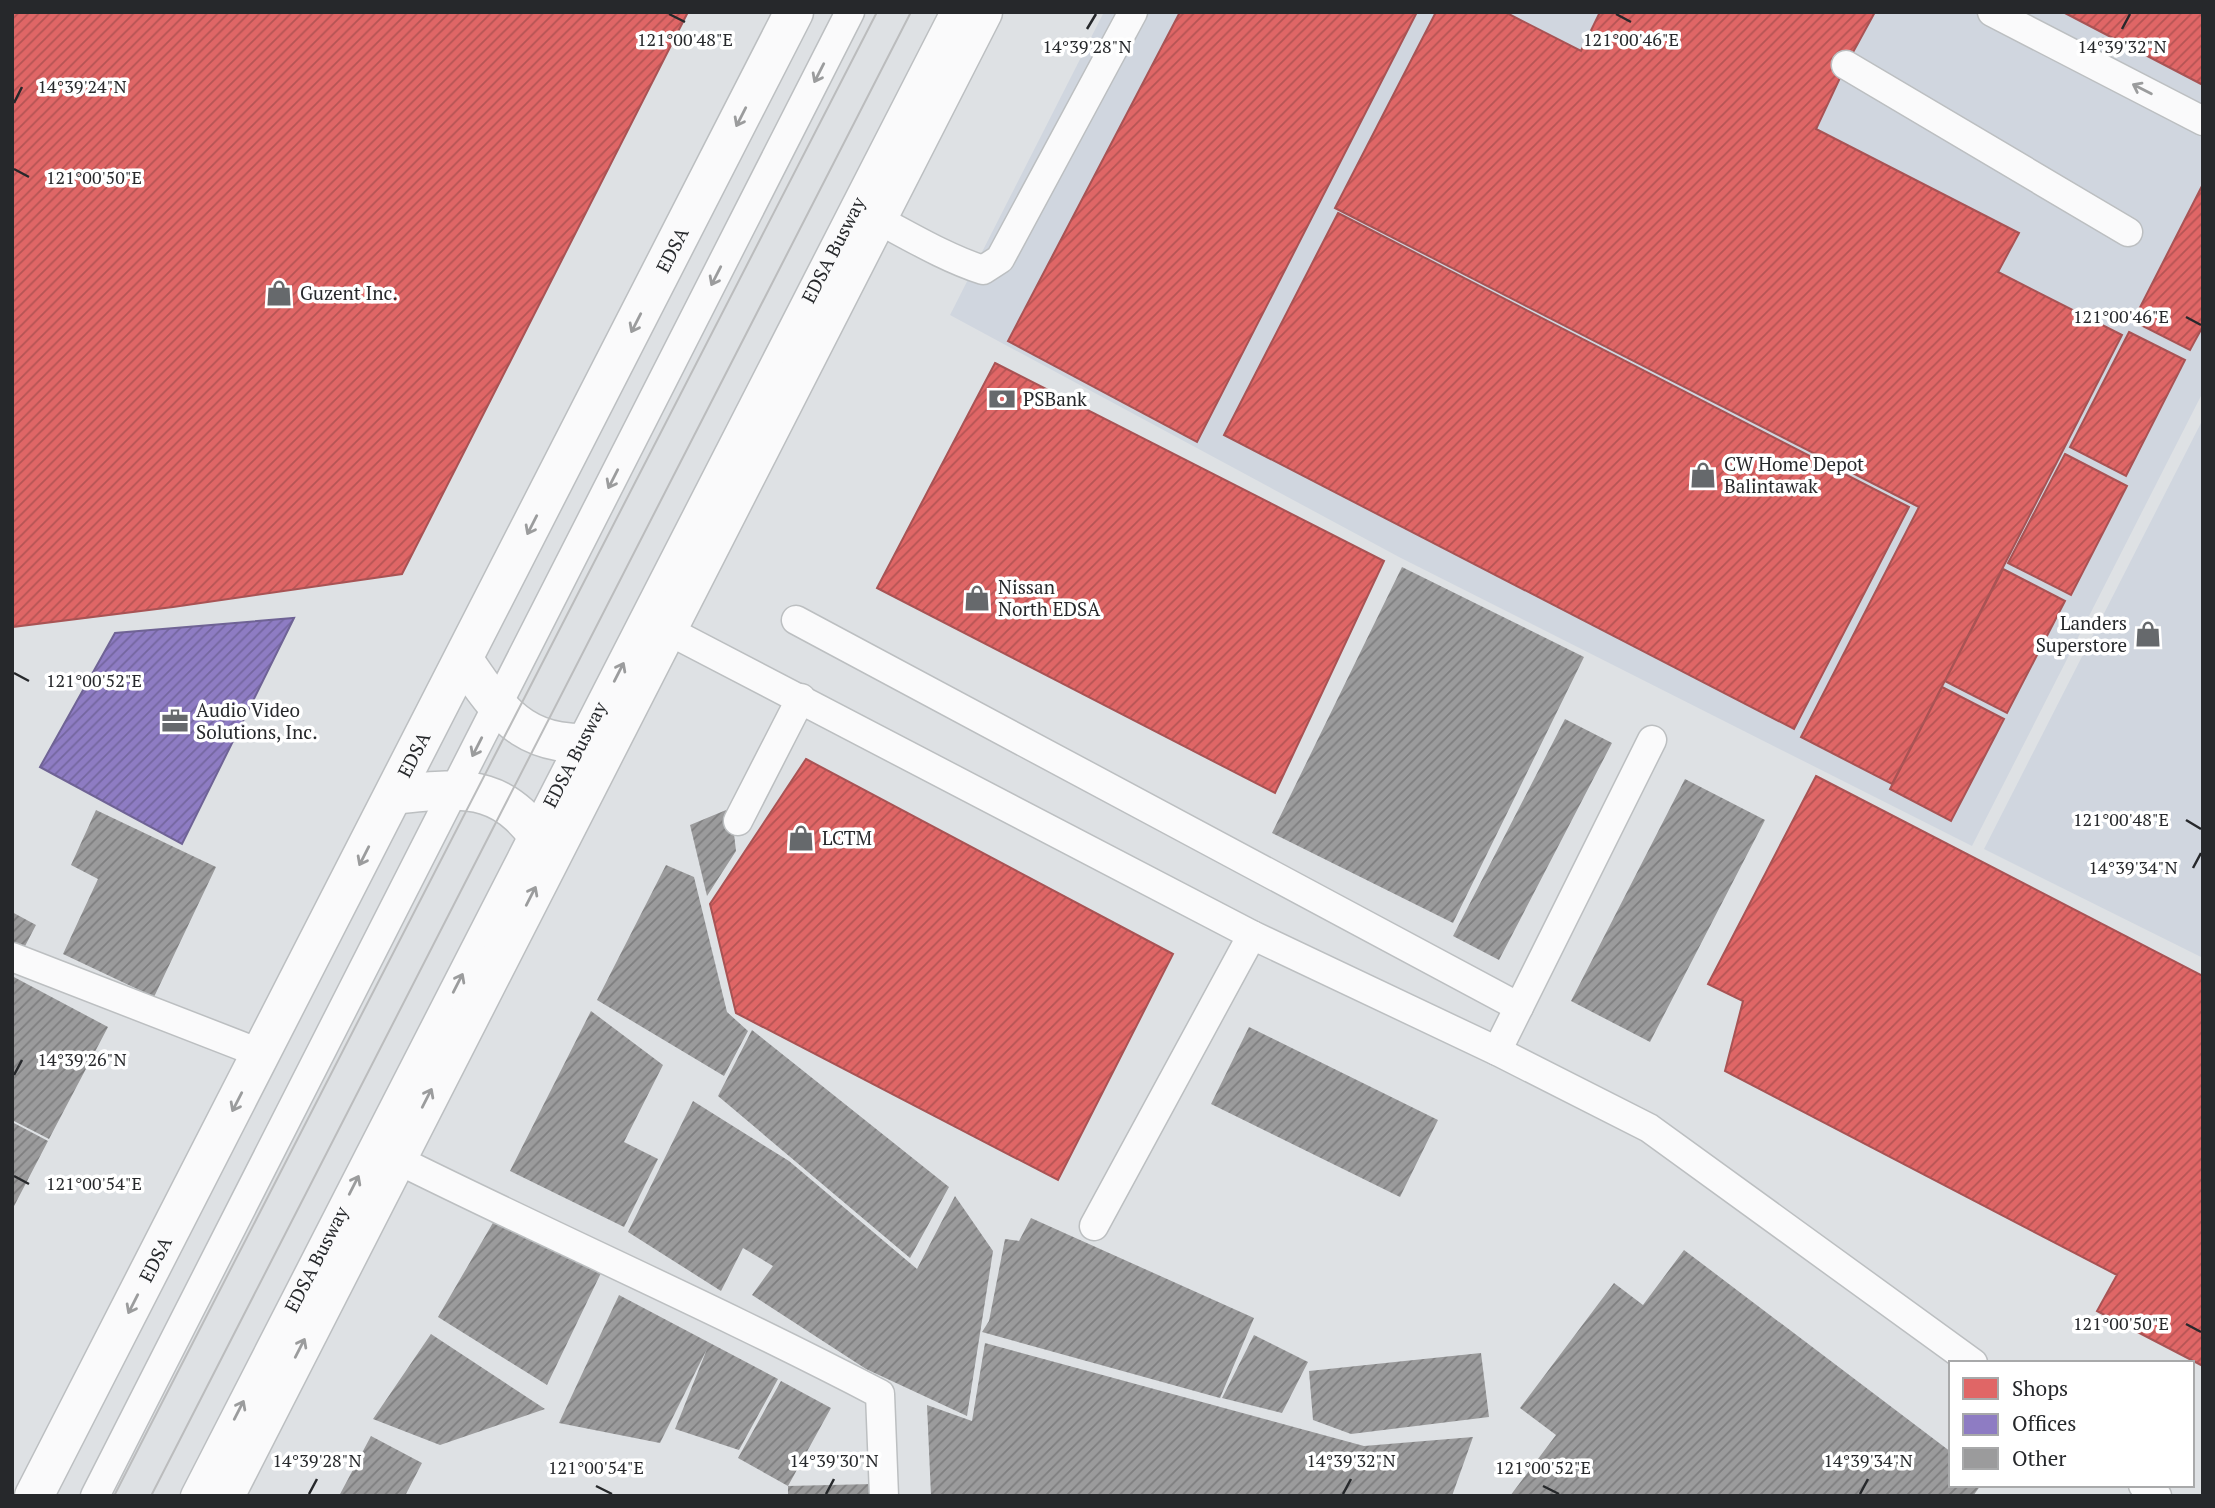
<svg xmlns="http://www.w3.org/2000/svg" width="2215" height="1508" font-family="'PT Serif',serif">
	<defs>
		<pattern id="shops-hatch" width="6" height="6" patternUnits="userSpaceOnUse" patternTransform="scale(1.75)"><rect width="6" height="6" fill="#e06666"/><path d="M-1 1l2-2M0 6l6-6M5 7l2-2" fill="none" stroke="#b55454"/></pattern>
		<pattern id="offices-hatch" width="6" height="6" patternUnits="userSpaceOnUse" patternTransform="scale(1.75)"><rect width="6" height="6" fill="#8e7cc3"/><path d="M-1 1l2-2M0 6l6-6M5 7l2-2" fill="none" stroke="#74669f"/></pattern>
		<pattern id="building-hatch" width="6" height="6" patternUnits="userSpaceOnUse" patternTransform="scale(1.75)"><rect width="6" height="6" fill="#9b9b9c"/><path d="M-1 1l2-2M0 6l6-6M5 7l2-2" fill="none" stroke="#7e7e7f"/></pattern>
	</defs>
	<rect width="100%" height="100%" fill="#dee1e4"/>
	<path fill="#d0d6df" d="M 1104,12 L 2203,12 L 2203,392 L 1972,846 L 1399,557 L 950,315 Z
		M 2203,419 L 2203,958 L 1984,849 Z"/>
	<path fill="url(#shops-hatch)" stroke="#a85354" stroke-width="2" d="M 12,12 L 688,12 L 402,574 L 173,607 L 12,627 Z
		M 1180,12 L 1417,12 L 1197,442 L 1008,341 Z
		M 1436,12 L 1505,12 L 1581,51 L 1600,12 L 1875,12 L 1846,65 L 1816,129 L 2019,233 L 1998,272 L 2122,335 L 1892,784 L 1801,737 L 1919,507 L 1335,208 Z
		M 2063,12 L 2203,12 L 2203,85 Z
		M 2203,184 L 2203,326 L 2190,350 L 2133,321 Z
		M 1338,213 L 1909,507 L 1794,729 L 1224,435 Z
		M 2129,332 L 2185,360 L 2126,476 L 2070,447 Z
		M 995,363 L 1384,561 L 1275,793 L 877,588 Z
		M 2065,454 L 2127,486 L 2071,595 L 2008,563 Z
		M 2003,569 L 2065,601 L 2007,713 L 1945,681 Z
		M 1942,687 L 2004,719 L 1951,821 L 1890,789 Z
		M 806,759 L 1173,954 L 1058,1180 L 736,1013 L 710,904 Z
		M 1816,776 L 2203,976 L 2203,1366 L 2097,1311 L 2117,1275 L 1725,1071 L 1743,1001 L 1708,984 Z"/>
	<path fill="url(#offices-hatch)" stroke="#6f6395" stroke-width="2" d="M 294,618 L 182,844 L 40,767 L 115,633 Z"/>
	<path fill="url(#building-hatch)" d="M 1402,567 L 1584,657 L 1453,923 L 1272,833 Z
		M 1565,719 L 1612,743 L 1499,960 L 1453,936 Z
		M 1685,779 L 1765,820 L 1650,1042 L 1571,1001 Z
		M 731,808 L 736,851 L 707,896 L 690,825 Z
		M 96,810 L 216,867 L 154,997 L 63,954 L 98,879 L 71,865 Z
		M 666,865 L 694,877 L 727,1012 L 748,1031 L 724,1076 L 597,1000 Z
		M 12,912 L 36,925 L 23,950 L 12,945 Z
		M 12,976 L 108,1027 L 49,1139 L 12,1120 Z
		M 591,1011 L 663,1065 L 624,1142 L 658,1159 L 624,1227 L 510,1171 Z
		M 1249,1027 L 1438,1120 L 1400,1197 L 1211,1104 Z
		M 752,1030 L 949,1187 L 910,1258 L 718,1096 Z
		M 693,1101 L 789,1161 L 917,1269 L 955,1196 L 993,1251 L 967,1416 L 866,1369 L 752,1295 L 773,1266 L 743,1248 L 721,1291 L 628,1232 Z
		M 12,1122 L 48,1141 L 12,1210 Z
		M 1031,1218 L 1254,1318 L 1220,1398 L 982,1332 L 989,1321 L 1005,1239 L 1019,1241 Z
		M 494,1221 L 601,1273 L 547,1385 L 438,1317 Z
		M 1684,1250 L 1951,1452 L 1951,1485 L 1981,1485 L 1973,1496 L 1510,1496 L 1556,1435 L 1520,1408 L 1614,1283 L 1643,1305 Z
		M 619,1295 L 778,1379 L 739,1450 L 675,1429 L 707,1349 L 660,1443 L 559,1423 Z
		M 431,1334 L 545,1409 L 440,1445 L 373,1419 Z
		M 1254,1335 L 1308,1362 L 1282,1413 L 1222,1398 Z
		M 985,1343 L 1364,1446 L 1473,1437 L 1452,1496 L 931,1496 L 927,1405 L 972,1421 Z
		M 1481,1353 L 1489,1417 L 1351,1434 L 1313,1420 L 1309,1371 Z
		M 781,1381 L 831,1408 L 788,1486 L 738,1458 Z
		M 371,1436 L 422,1463 L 405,1496 L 339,1496 Z
		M 873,1484 L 872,1496 L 788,1496 L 788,1486 Z"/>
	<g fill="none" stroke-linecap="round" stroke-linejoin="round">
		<g stroke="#bcbfc1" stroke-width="31">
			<g id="service">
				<path d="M 1992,12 L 2203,121"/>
				<path d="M 1846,65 L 2128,232"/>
				<path d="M 877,219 C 911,237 946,258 983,270 L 1000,259 L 1133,12"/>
				<path d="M 796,620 L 1519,1007"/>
				<path d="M 667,630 L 1252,935 L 1497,1051 L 1649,1128 L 1973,1363"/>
				<path d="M 738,821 L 801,698"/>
				<path d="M 12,957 L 262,1054"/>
				<path d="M 1497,1051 L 1652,740"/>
				<path d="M 396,1159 C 557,1239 721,1311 880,1394 L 884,1496"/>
				<path d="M 1094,1226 L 1252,935"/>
				<path d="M 2143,1485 L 2157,1496"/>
				<path d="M 95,1496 L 850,12"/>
				<path id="s1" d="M 195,1496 L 955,12"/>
			</g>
		</g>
		<g stroke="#bcbfc1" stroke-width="41">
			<g id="trunk">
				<path d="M 464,660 C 505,722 530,750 609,742"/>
				<path d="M 395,795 C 471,786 508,784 551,856"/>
				<path id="s2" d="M 34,1496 L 794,12"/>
				<path d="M 225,1496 L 983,12"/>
			</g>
		</g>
		<use href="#service" stroke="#fafafb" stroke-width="28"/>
		<use href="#trunk" stroke="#fafafb" stroke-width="38"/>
		<path stroke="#bbbcbd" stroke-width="2" d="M 114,1496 L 877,12
			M 151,1496 L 911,12"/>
	</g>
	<defs><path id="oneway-shaft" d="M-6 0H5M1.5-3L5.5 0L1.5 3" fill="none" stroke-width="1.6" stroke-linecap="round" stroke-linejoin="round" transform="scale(1.75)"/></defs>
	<g stroke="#9b9c9d">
		<use href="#oneway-shaft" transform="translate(819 73) rotate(117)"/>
		<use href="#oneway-shaft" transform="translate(2142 89) rotate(-153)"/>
		<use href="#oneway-shaft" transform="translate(741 117) rotate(117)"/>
		<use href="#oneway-shaft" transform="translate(716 276) rotate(117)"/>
		<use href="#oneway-shaft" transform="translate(636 323) rotate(117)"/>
		<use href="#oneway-shaft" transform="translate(613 479) rotate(117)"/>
		<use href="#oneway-shaft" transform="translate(532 525) rotate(117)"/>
		<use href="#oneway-shaft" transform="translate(619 672) rotate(-63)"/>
		<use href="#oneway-shaft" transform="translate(477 747) rotate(117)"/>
		<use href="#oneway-shaft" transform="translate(364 856) rotate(117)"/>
		<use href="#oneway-shaft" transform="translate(531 896) rotate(-63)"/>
		<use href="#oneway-shaft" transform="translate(458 983) rotate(-63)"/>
		<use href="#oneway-shaft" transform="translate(427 1098) rotate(-63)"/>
		<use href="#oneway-shaft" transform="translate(237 1102) rotate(117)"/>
		<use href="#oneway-shaft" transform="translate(354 1185) rotate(-63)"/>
		<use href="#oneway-shaft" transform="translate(133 1304) rotate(117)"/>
		<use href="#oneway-shaft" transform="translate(300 1348) rotate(-63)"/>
		<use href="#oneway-shaft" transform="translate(239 1410) rotate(-63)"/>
	</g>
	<path fill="none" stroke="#26282b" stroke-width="2.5" d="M 669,14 L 685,22M 1616,14 L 1631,22M 1087,29 L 1096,14M 2122,29 L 2130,14M 14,103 L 22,87M 14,169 L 29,177M 2186,317 L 2201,325M 14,673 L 29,681M 2186,820 L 2201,829M 2193,868 L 2201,853M 14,1075 L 22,1060M 14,1176 L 29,1184M 2186,1324 L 2201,1332M 596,1486 L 612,1494M 1543,1486 L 1559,1494M 309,1494 L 317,1479M 826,1494 L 834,1479M 1343,1494 L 1351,1479M 1860,1494 L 1868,1479"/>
	<defs>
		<g id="shop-bare" transform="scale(2.1)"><path d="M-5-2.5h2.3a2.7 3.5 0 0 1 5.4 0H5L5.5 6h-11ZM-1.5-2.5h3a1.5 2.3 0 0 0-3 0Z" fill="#66696c" stroke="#fff" stroke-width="2.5" paint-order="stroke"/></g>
		<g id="bank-bare" transform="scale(2.1)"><path d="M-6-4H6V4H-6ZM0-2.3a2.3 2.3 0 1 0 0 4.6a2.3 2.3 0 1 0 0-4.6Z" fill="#66696c" stroke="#fff" stroke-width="2.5" paint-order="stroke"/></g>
		<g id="office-bare" transform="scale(2.1)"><path d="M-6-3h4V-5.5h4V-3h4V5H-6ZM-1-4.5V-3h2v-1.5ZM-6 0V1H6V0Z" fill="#66696c" stroke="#fff" stroke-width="2.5" paint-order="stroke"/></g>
	</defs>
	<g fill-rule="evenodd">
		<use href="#shop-bare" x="279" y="293"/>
		<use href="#bank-bare" x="1002" y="399"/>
		<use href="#shop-bare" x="1703" y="475"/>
		<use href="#shop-bare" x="977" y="598"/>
		<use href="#shop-bare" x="2148" y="634"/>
		<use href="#office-bare" x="175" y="721"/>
		<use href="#shop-bare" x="801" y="838"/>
	</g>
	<g text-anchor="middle" stroke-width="7" stroke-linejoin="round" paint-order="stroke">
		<g font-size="19" fill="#26282b" stroke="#fff">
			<text dy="7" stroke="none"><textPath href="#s2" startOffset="1400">EDSA</textPath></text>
			<text dy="7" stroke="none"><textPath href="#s1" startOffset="1400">EDSA Busway</textPath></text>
			<text dy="7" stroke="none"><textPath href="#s1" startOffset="833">EDSA Busway</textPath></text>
			<text dy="7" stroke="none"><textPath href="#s2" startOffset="833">EDSA</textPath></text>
			<text dy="7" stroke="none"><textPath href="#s2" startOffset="266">EDSA</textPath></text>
			<text dy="7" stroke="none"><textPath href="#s1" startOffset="266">EDSA Busway</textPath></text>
		</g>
		<g font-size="19" fill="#26282b" stroke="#fff" text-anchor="start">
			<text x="300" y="300">Guzent Inc.</text>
			<text x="1023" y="406">PSBank</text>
			<text x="1724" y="471">CW Home Depot<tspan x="1724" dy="22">Balintawak</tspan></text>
			<text x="998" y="594">Nissan<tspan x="998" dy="22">North EDSA</tspan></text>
			<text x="2127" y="630" text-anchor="end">Landers<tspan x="2127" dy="22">Superstore</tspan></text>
			<text x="196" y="717">Audio Video<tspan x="196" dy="22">Solutions, Inc.</tspan></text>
			<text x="822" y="845">LCTM</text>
		</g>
	</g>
	<g font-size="18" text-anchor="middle" fill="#26282b" stroke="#fff" stroke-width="7" stroke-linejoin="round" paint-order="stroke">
		<text x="685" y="46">121°00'48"E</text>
		<text x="1631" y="46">121°00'46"E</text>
		<text x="1087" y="53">14°39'28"N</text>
		<text x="2122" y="53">14°39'32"N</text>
		<text x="82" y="93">14°39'24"N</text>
		<text x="94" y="184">121°00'50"E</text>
		<text x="2121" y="323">121°00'46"E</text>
		<text x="94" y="687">121°00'52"E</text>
		<text x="2121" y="826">121°00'48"E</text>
		<text x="2133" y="874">14°39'34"N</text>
		<text x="82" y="1066">14°39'26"N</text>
		<text x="94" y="1190">121°00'54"E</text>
		<text x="2121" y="1330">121°00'50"E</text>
		<text x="317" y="1467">14°39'28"N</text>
		<text x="834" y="1467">14°39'30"N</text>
		<text x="1351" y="1467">14°39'32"N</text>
		<text x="1868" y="1467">14°39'34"N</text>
		<text x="596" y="1474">121°00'54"E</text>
		<text x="1543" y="1474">121°00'52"E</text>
	</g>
	<rect width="2215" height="1508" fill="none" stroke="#26282b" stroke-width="28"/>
	<rect x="1949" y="1361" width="245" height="126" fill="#ffffff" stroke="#a8a9aa" stroke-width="2"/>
	<rect x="1963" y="1378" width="35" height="21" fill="#e06666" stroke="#a8a9aa" stroke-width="2"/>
	<text x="2012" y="1396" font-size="21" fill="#26282b">Shops</text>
	<rect x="1963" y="1414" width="35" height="21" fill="#8e7cc3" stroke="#a8a9aa" stroke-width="2"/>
	<text x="2012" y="1431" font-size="21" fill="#26282b">Offices</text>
	<rect x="1963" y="1448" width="35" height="21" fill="#9b9b9c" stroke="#a8a9aa" stroke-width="2"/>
	<text x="2012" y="1466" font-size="21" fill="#26282b">Other</text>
</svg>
